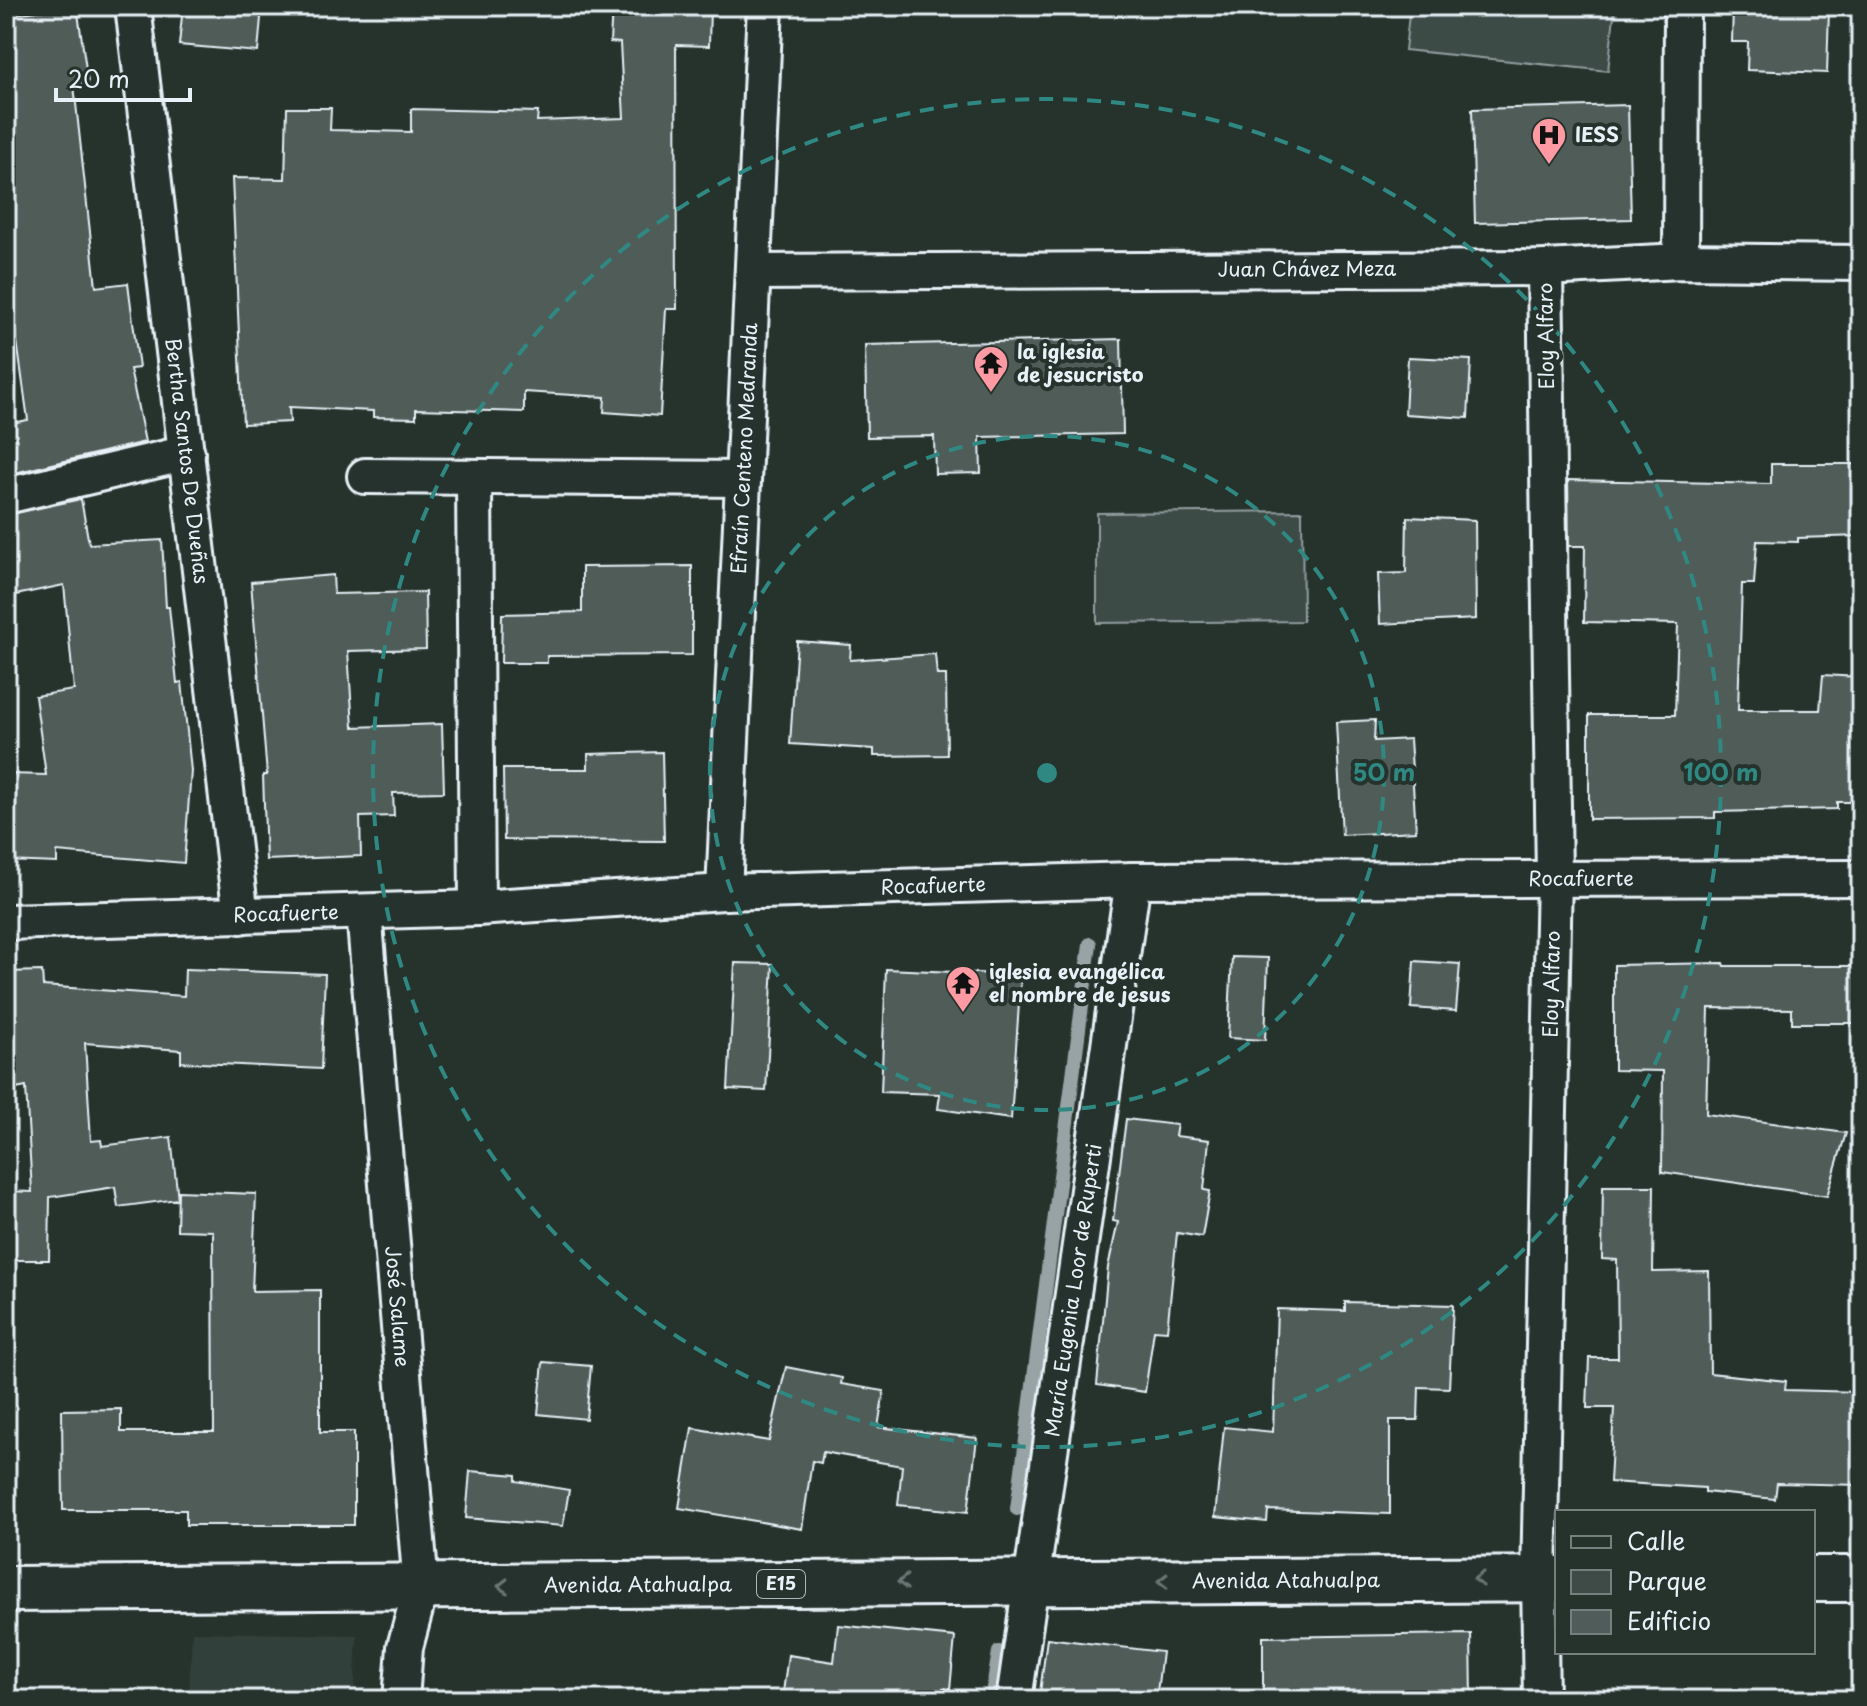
<svg xmlns="http://www.w3.org/2000/svg" width="1867" height="1706" font-family="'Playpen Sans',sans-serif">
	<rect width="100%" height="100%" fill="#26332d"/>
	<filter id="ink" filterUnits="userSpaceOnUse"><feTurbulence type="fractalNoise" baseFrequency=".0125" numOctaves="2"/><feDisplacementMap in="SourceGraphic" scale="16" xChannelSelector="R" yChannelSelector="G"/><feConvolveMatrix kernelMatrix="1 2 1 2 8 2 1 2 1" color-interpolation-filters="sRGB"/></filter>
	<g filter="url(#ink)">
		<path fill="#333f3a" d="M 192,1632 L 357,1635 L 354,1700 L 189,1700 Z"/>
		<path fill="#3e4b47" stroke="#939ea0" stroke-width="2" d="M 1410,6 L 1615,6 L 1608,71 L 1405,50 Z
			M 1302,511 L 1303,621 L 1097,623 L 1097,513 Z"/>
		<g fill="none" stroke-linecap="round" stroke-linejoin="round">
			<path stroke="#98a3a5" stroke-width="14" d="M 1017,1509 L 1090,944
				M 991,1700 L 999,1652"/>
		</g>
		<path fill="#505c59" stroke="#e8f1f8" stroke-width="2" d="M 77,6 L 88,83 L 74,85 L 96,287 L 128,283 L 139,368 L 130,369 L 145,442 L 6,475 L 6,424 L 28,420 L 11,298 L 16,297 L 6,197 L 6,136 L 13,135 L 6,83 L 6,15 Z
			M 183,6 L 262,6 L 258,52 L 179,45 Z
			M 612,6 L 710,6 L 709,46 L 676,45 L 677,309 L 666,309 L 660,416 L 604,412 L 605,397 L 524,392 L 524,412 L 416,409 L 416,418 L 373,417 L 373,411 L 289,407 L 290,422 L 243,424 L 232,178 L 285,179 L 287,108 L 331,108 L 330,130 L 411,132 L 411,109 L 538,112 L 537,121 L 624,118 L 620,43 L 610,42 Z
			M 1733,6 L 1829,9 L 1827,73 L 1747,70 L 1748,42 L 1732,42 Z
			M 1628,105 L 1631,219 L 1475,223 L 1472,109 Z
			M 1121,339 L 1123,434 L 980,437 L 981,473 L 935,474 L 934,436 L 867,437 L 865,345 Z
			M 1408,357 L 1471,360 L 1468,418 L 1405,414 Z
			M 1771,464 L 1858,464 L 1861,536 L 1798,538 L 1798,542 L 1757,541 L 1754,584 L 1742,584 L 1738,710 L 1820,710 L 1823,675 L 1859,677 L 1861,802 L 1837,802 L 1837,809 L 1715,812 L 1715,818 L 1589,819 L 1589,715 L 1675,715 L 1678,624 L 1584,622 L 1585,546 L 1569,546 L 1568,480 L 1771,484 Z
			M 81,499 L 89,544 L 162,540 L 166,607 L 169,607 L 177,683 L 182,682 L 191,771 L 184,863 L 57,852 L 57,863 L 6,861 L 8,774 L 46,775 L 35,696 L 74,690 L 64,585 L 6,597 L 6,515 Z
			M 1407,517 L 1475,520 L 1476,619 L 1380,624 L 1378,574 L 1406,573 Z
			M 692,566 L 692,655 L 547,656 L 547,663 L 501,663 L 502,614 L 582,612 L 582,567 Z
			M 333,575 L 334,594 L 425,592 L 426,649 L 348,651 L 353,727 L 442,724 L 444,792 L 393,793 L 394,816 L 360,817 L 361,856 L 266,860 L 263,775 L 267,775 L 251,582 Z
			M 797,641 L 851,645 L 850,660 L 935,654 L 937,675 L 946,675 L 947,755 L 874,756 L 874,749 L 790,744 Z
			M 1375,720 L 1374,741 L 1410,739 L 1416,831 L 1342,835 L 1336,722 Z
			M 662,752 L 664,841 L 504,840 L 503,769 L 588,769 L 588,754 Z
			M 1232,957 L 1268,958 L 1265,1040 L 1228,1038 Z
			M 1414,961 L 1460,964 L 1456,1011 L 1411,1008 Z
			M 735,963 L 773,964 L 766,1091 L 728,1089 Z
			M 1723,963 L 1724,966 L 1861,966 L 1861,1023 L 1792,1023 L 1792,1009 L 1709,1008 L 1706,1114 L 1846,1133 L 1827,1196 L 1662,1172 L 1663,1071 L 1614,1070 L 1614,965 Z
			M 185,969 L 325,974 L 321,1069 L 181,1062 L 181,1050 L 85,1043 L 91,1141 L 101,1140 L 102,1146 L 171,1137 L 178,1199 L 118,1207 L 115,1187 L 50,1197 L 49,1260 L 6,1260 L 6,1191 L 32,1192 L 26,1087 L 6,1091 L 6,972 L 42,971 L 43,986 L 184,996 Z
			M 886,969 L 1021,975 L 1011,1119 L 938,1109 L 940,1094 L 881,1092 Z
			M 1126,1119 L 1177,1125 L 1175,1136 L 1209,1140 L 1204,1190 L 1210,1191 L 1202,1237 L 1177,1233 L 1167,1331 L 1154,1330 L 1145,1392 L 1097,1385 L 1108,1267 L 1118,1222 L 1113,1221 Z
			M 1603,1186 L 1654,1186 L 1653,1272 L 1709,1271 L 1710,1373 L 1786,1381 L 1785,1390 L 1861,1392 L 1861,1485 L 1777,1483 L 1775,1499 L 1705,1492 L 1705,1488 L 1610,1482 L 1614,1408 L 1587,1408 L 1589,1358 L 1618,1358 L 1617,1260 L 1602,1259 Z
			M 178,1191 L 256,1194 L 252,1291 L 320,1290 L 320,1432 L 354,1432 L 354,1525 L 186,1525 L 186,1510 L 63,1510 L 62,1410 L 121,1409 L 121,1432 L 214,1432 L 213,1231 L 177,1230 Z
			M 1345,1302 L 1453,1305 L 1449,1388 L 1419,1387 L 1418,1420 L 1390,1420 L 1390,1514 L 1268,1510 L 1267,1522 L 1215,1517 L 1224,1427 L 1273,1432 L 1277,1309 L 1345,1311 Z
			M 543,1362 L 591,1366 L 586,1419 L 538,1414 Z
			M 786,1367 L 842,1378 L 841,1384 L 884,1391 L 878,1427 L 977,1438 L 968,1512 L 898,1505 L 902,1466 L 823,1452 L 821,1463 L 812,1461 L 802,1529 L 679,1508 L 692,1428 L 769,1441 Z
			M 470,1471 L 516,1475 L 516,1481 L 569,1490 L 563,1526 L 466,1518 Z
			M 838,1625 L 955,1637 L 950,1689 L 943,1688 L 942,1700 L 782,1700 L 788,1655 L 834,1662 Z
			M 1471,1634 L 1472,1700 L 1263,1697 L 1263,1637 Z
			M 1047,1638 L 1162,1652 L 1156,1700 L 1039,1700 Z"/>
		<g fill="none" stroke-linecap="round" stroke-linejoin="round">
			<g stroke="#e8f1f8" stroke-width="40">
				<g id="minor">
					<path id="s1" d="M 133,6 L 241,916"/>
					<path d="M 1681,261 L 1682,6"/>
					<path id="s2" d="M 753,272 L 1545,268 L 1681,261 L 1861,263"/>
					<path d="M 365,476 L 743,479"/>
					<path d="M 474,478 L 477,908"/>
					<path d="M 6,496 L 187,453"/>
					<path id="s3" d="M 724,892 L 765,6"/>
					<path id="s4" d="M 364,912 L 421,1587 L 405,1647 L 401,1700"/>
					<path id="s5" d="M 6,922 L 477,908 L 724,892 L 1133,880 L 1861,878"/>
					<path id="s6" d="M 1014,1700 L 1133,880"/>
					<path id="s7" d="M 1541,1700 L 1539,1579 L 1554,876 L 1545,268"/>
				</g>
			</g>
			<g stroke="#e8f1f8" stroke-width="50">
				<g id="trunk">
					<path d="M 1813,1579 L 1861,1579"/>
					<path id="s8" d="M 6,1589 L 1557,1579"/>
				</g>
			</g>
			<use href="#minor" stroke="#26332d" stroke-width="34"/>
			<use href="#trunk" stroke="#26332d" stroke-width="44"/>
		</g>
		<defs><path id="oneway-chevron" d="M-2-3.5L2.5 0L-2 3.5" fill="none" stroke-width="1.6" stroke-linecap="round" stroke-linejoin="round" transform="scale(2)"/></defs>
		<g stroke="#6a7674">
			<use href="#oneway-chevron" transform="translate(1479 1579) rotate(180)"/>
			<use href="#oneway-chevron" transform="translate(1163 1581) rotate(180)"/>
			<use href="#oneway-chevron" transform="translate(903 1582) rotate(179)"/>
			<use href="#oneway-chevron" transform="translate(503 1586) rotate(179)"/>
		</g>
	</g>
	<g fill="none" stroke="#308883" stroke-width="4" stroke-dasharray="14 10">
		<circle cx="1047" cy="773" r="337"/>
		<circle cx="1047" cy="773" r="674"/>
	</g>
	<defs>
		<g id="hospital-pin" transform="scale(1.8)"><path d="M0 17L-7.5 6A9.5 9.5 0 1 1 7.5 6Z" fill="#ff9aa2" stroke="#26332d"/><path d="M-5-5h3v3.5h4V-5h3V5h-3V1.5h-4V5h-3Z" fill="#111"/></g>
		<g id="temple-pin" transform="scale(1.8)"><path d="M0 17L-7.5 6A9.5 9.5 0 1 1 7.5 6Z" fill="#ff9aa2" stroke="#26332d"/><path d="M0-6L5-2H3V0L6.5 2.5H4V6H1.5V3h-3V6H-4V2.5H-6.5L-3 0V-2H-5Z" fill="#111"/></g>
	</defs>
	<g fill-rule="evenodd">
		<use href="#hospital-pin" x="1549" y="135"/>
		<use href="#temple-pin" x="991" y="363"/>
		<use href="#temple-pin" x="963" y="983"/>
	</g>
	<g text-anchor="middle" stroke-width="8" stroke-linejoin="round" paint-order="stroke">
		<rect fill="#26332d" stroke="#aeb8bb" stroke-width="2" x="757" y="1570" width="48" height="28" rx="6"/>
		<g font-size="18" font-weight="bold" fill="#e8f1f8">
			<text x="781" y="1590">E15</text>
		</g>
		<g font-size="20" font-weight="bold" fill="#e8f1f8" stroke="#26332d" text-anchor="start">
			<text x="1575" y="142">IESS</text>
			<text x="1017" y="359">la iglesia<tspan x="1017" dy="23">de jesucristo</tspan></text>
			<text x="989" y="979">iglesia evangélica<tspan x="989" dy="23">el nombre de jesus</tspan></text>
		</g>
		<g font-size="20" fill="#e8f1f8" stroke="#26332d">
			<text dy="7" stroke="none"><textPath href="#s2" startOffset="554">Juan Chávez Meza</textPath></text>
			<text transform="translate(1546 336) rotate(-91)" y="7">Eloy Alfaro</text>
			<text dy="7" stroke="none"><textPath href="#s3" startOffset="444">Efraín Centeno Medranda</textPath></text>
			<text dy="7" stroke="none"><textPath href="#s1" startOffset="458">Bertha Santos De Dueñas</textPath></text>
			<text dy="7" stroke="none"><textPath href="#s5" startOffset="1576">Rocafuerte</textPath></text>
			<text dy="7" stroke="none"><textPath href="#s5" startOffset="928">Rocafuerte</textPath></text>
			<text dy="7" stroke="none"><textPath href="#s5" startOffset="280">Rocafuerte</textPath></text>
			<text dy="7" stroke="none"><textPath href="#s7" startOffset="716">Eloy Alfaro</textPath></text>
			<text dy="7" stroke="none"><textPath href="#s6" startOffset="414">María Eugenia Loor de Ruperti</textPath></text>
			<text dy="7" stroke="none"><textPath href="#s4" startOffset="396">José Salame</textPath></text>
			<text dy="7" stroke="none"><textPath href="#s8" startOffset="1280">Avenida Atahualpa</textPath></text>
			<text dy="7" stroke="none"><textPath href="#s8" startOffset="632">Avenida Atahualpa</textPath></text>
		</g>
	</g>
	<circle cx="1047" cy="773" r="12" fill="#308883" stroke="#26332d" stroke-width="4"/>
	<g font-size="24" text-anchor="middle" font-weight="bold" fill="#308883" stroke="#26332d" stroke-width="8" stroke-linejoin="round" paint-order="stroke">
		<text x="1384" y="781">50 m</text>
		<text x="1721" y="781">100 m</text>
	</g>
	<rect width="1867" height="1706" fill="none" stroke="#26332d" stroke-width="32"/>
	<rect x="16" y="16" width="1835" height="1674" fill="none" stroke="#e8f1f8" stroke-width="3" filter="url(#ink)"/>
	<rect x="1555" y="1510" width="260" height="144" fill="#26332d" stroke="#747f7e" stroke-width="2"/>
	<rect x="1571" y="1536" width="40" height="12" fill="#26332d" stroke="#747f7e" stroke-width="2"/>
	<text x="1627" y="1550" font-size="24" fill="#e8f1f8">Calle</text>
	<rect x="1571" y="1570" width="40" height="24" fill="#3e4b47" stroke="#747f7e" stroke-width="2"/>
	<text x="1627" y="1590" font-size="24" fill="#e8f1f8">Parque</text>
	<rect x="1571" y="1610" width="40" height="24" fill="#505c59" stroke="#747f7e" stroke-width="2"/>
	<text x="1627" y="1630" font-size="24" fill="#e8f1f8">Edificio</text>
	<path d="M56 88v12h134v-12" fill="none" stroke="#e8f1f8" stroke-width="4"/>
	<text x="68" y="88" font-size="24" fill="#e8f1f8" stroke="#26332d" stroke-width="6" paint-order="stroke">20 m</text>
</svg>
